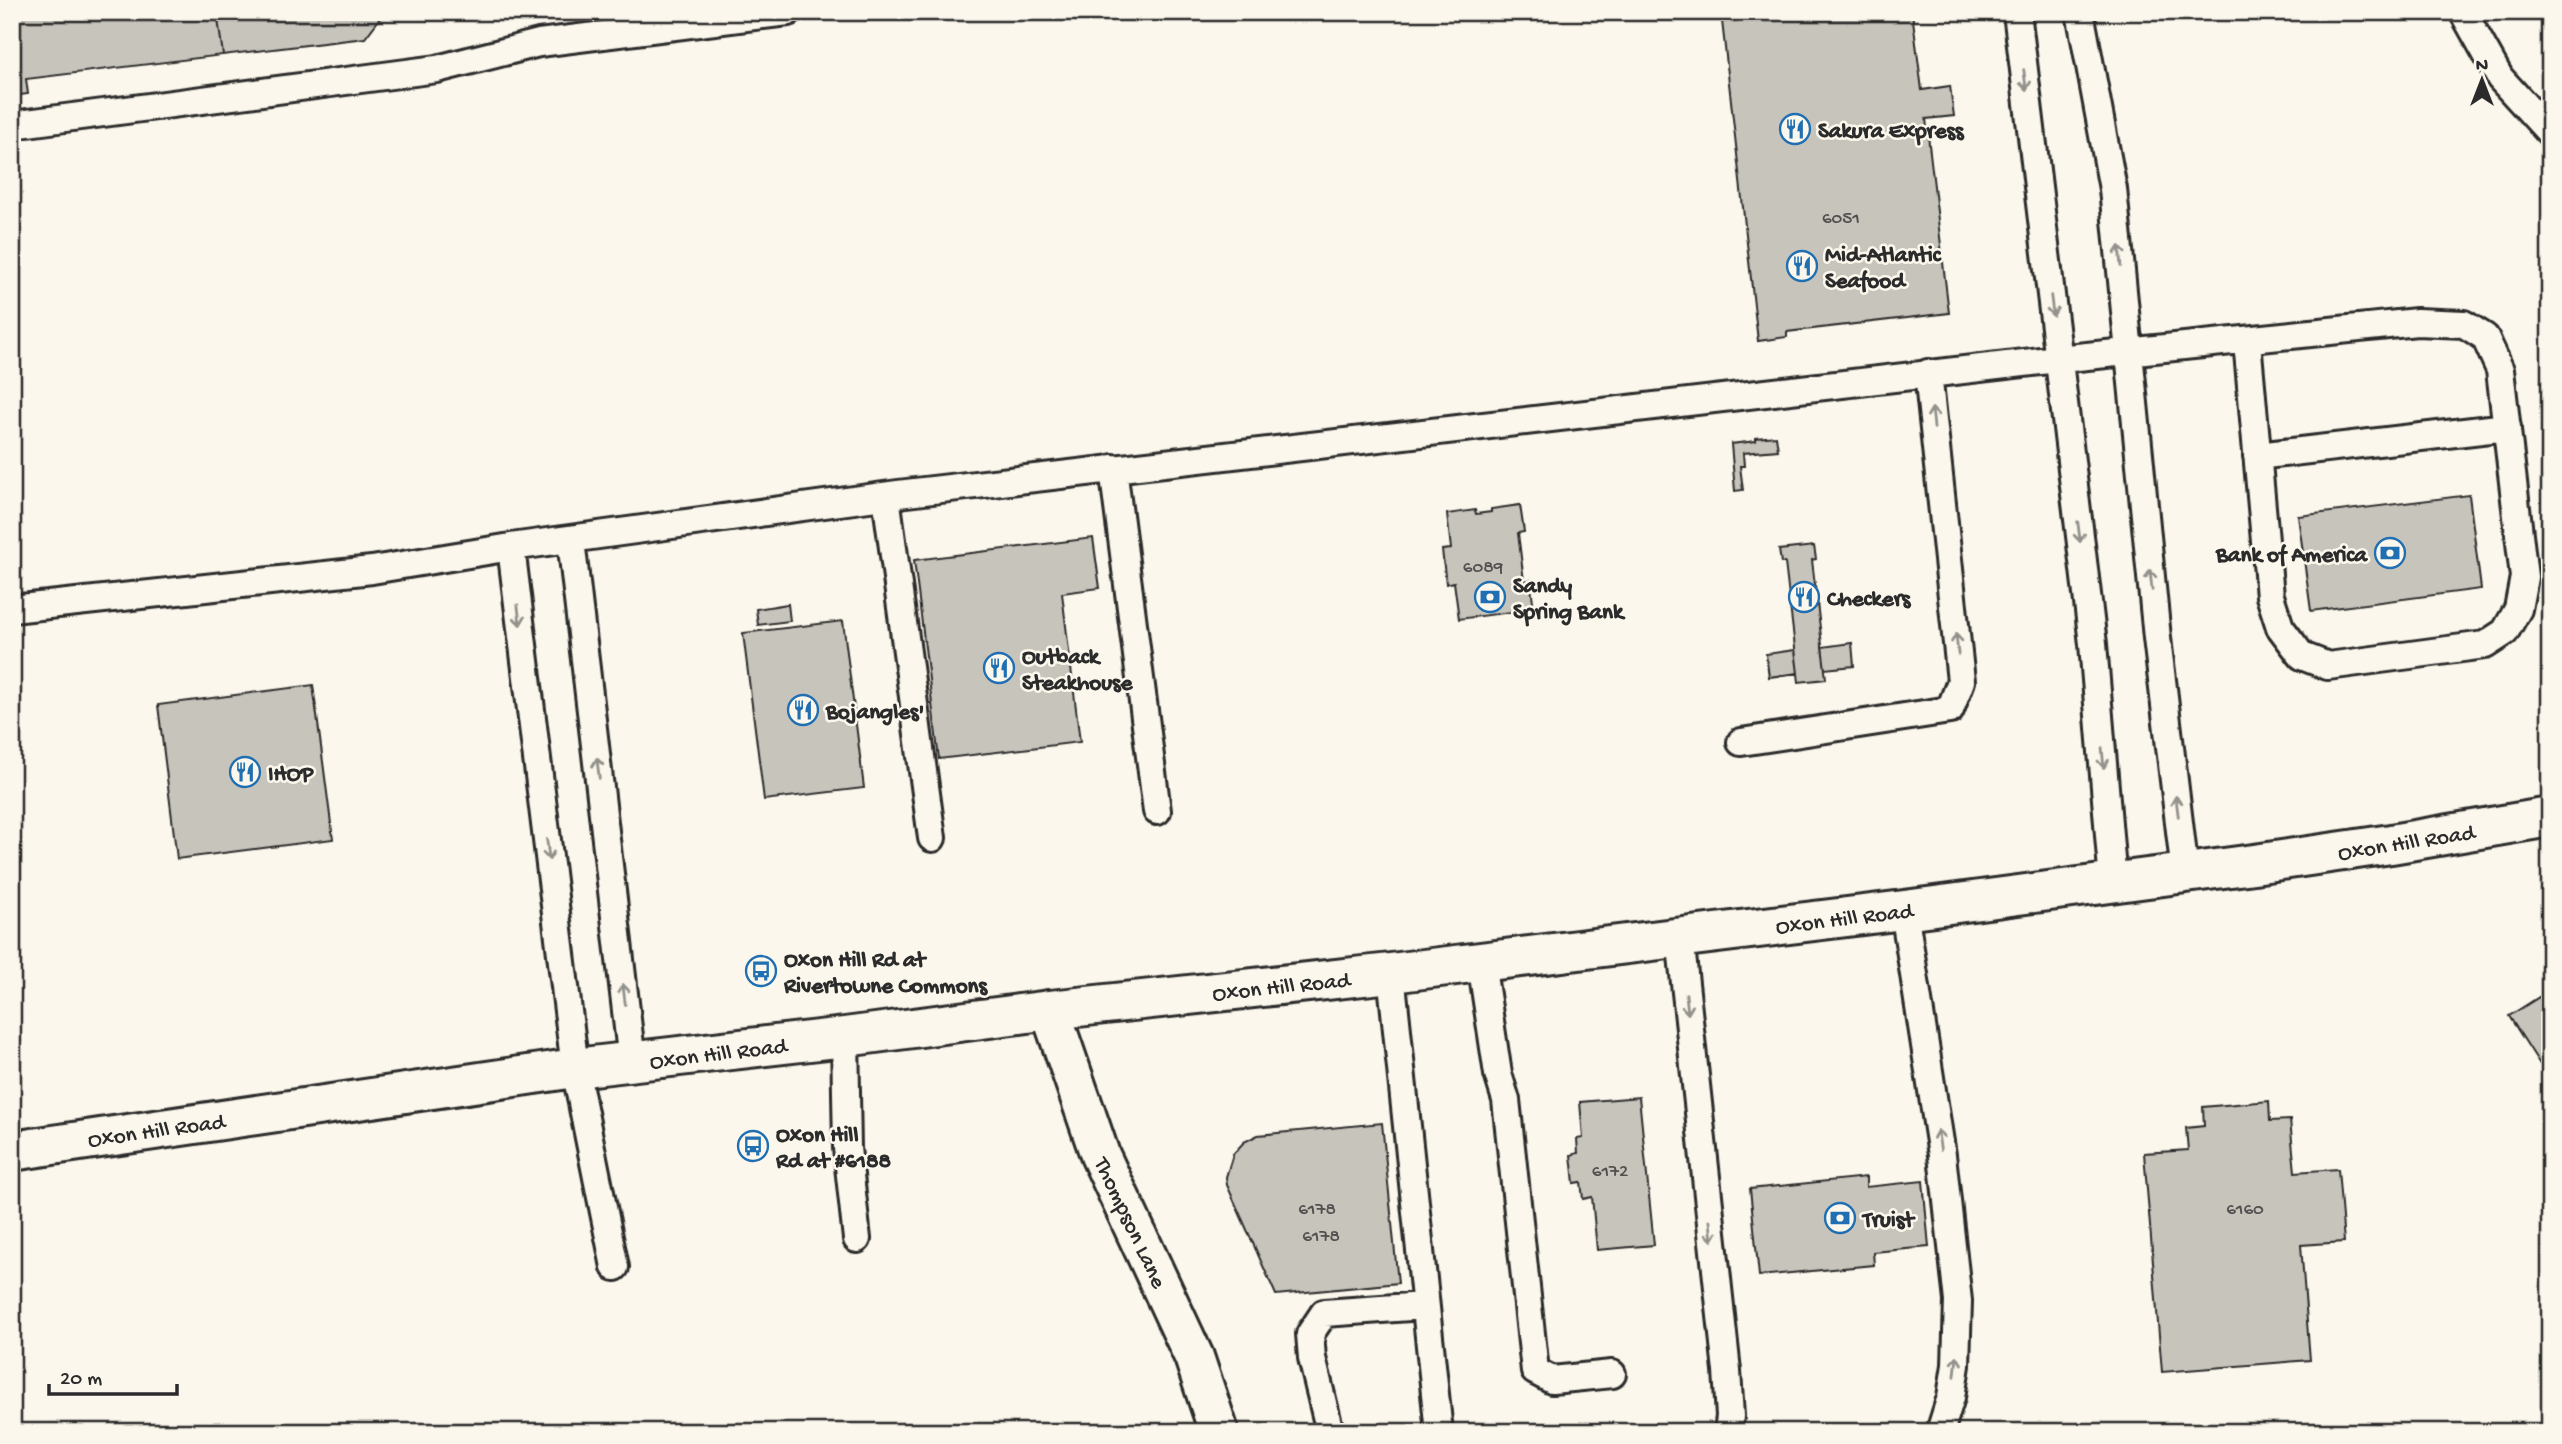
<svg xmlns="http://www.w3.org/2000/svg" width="2562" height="1444" font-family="'Gochi Hand',sans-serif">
	<rect width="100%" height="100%" fill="#fbf7ec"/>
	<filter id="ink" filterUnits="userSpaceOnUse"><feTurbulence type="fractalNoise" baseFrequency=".0143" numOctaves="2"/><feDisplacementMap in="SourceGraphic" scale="14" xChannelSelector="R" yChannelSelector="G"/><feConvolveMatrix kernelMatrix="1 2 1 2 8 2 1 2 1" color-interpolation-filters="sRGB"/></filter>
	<g filter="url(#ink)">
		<path fill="#c7c4bc" stroke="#2b2b2b" stroke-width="2" d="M 12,12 L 217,12 L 223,55 L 26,79 L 28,94 L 12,96 Z
			M 217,12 L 418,12 L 381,17 L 365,38 L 223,55 Z
			M 1721,12 L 1912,12 L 1922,90 L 1950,86 L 1954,116 L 1926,119 L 1949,313 L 1787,332 L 1787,337 L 1758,341 Z
			M 1776,436 L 1778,450 L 1743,453 L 1744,466 L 1740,466 L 1743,490 L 1735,491 L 1731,444 L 1756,441 L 1756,438 Z
			M 2469,495 L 2481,589 L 2311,611 L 2298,516 Z
			M 1520,505 L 1524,532 L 1518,533 L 1524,581 L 1530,580 L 1534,609 L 1459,619 L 1454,582 L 1446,584 L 1442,550 L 1451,549 L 1447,514 L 1475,510 L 1476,514 L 1491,512 L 1491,509 Z
			M 1093,538 L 1100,588 L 1062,593 L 1080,742 L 939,759 L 914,560 Z
			M 1814,546 L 1816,559 L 1812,560 L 1826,679 L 1799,682 L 1785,563 L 1781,563 L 1779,550 Z
			M 788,604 L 790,621 L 758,625 L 756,609 Z
			M 843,621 L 864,788 L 764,800 L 743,633 Z
			M 1852,643 L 1854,666 L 1825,669 L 1822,647 Z
			M 1795,650 L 1798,673 L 1769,677 L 1766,654 Z
			M 313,685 L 333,839 L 177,859 L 158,705 Z
			M 2550,990 L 2550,1080 L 2509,1016 Z
			M 1639,1097 L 1654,1245 L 1597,1250 L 1592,1197 L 1583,1199 L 1581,1182 L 1574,1183 L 1571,1155 L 1578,1153 L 1577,1139 L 1583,1138 L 1580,1102 Z
			M 2269,1101 L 2270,1121 L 2290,1120 L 2295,1172 L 2338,1169 L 2344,1242 L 2301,1245 L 2310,1360 L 2162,1372 L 2144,1153 L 2188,1150 L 2186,1128 L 2204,1126 L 2203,1107 Z
			M 1382,1123 L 1398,1283 L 1276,1295 L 1227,1185 L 1226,1177 L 1233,1154 L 1244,1142 L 1258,1135 Z
			M 1866,1177 L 1866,1187 L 1923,1181 L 1929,1247 L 1873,1252 L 1874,1265 L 1759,1276 L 1750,1189 Z"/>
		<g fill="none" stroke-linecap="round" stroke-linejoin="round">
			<g stroke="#2b2b2b" stroke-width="32">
				<path id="lane" d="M 2017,12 L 2093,644 L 2113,883
					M 2080,12 L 2113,189 L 2157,638 L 2185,873
					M 2463,12 L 2500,78 L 2550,133
					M 12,125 L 437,69 L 539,43 L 788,12
					M 2257,456 L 2507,427
					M 1113,468 L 1157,811
					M 886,496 L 932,838
					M 571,540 L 632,1062
					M 511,547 L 575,1068 L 615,1267
					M 12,609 L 372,570 L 511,547 L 898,494 L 2058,359 L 2417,322 L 2464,324 L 2485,337 L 2500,370 L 2524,577 L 2518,609 L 2505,632 L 2485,645 L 2328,666 L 2302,656 L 2280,627 L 2270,596 L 2247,341
					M 1741,742 L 1950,710 L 1961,681 L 1928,373
					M 1904,910 L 1942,1155 L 1958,1301 L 1956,1365 L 1951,1397 L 1940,1432
					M 1680,937 L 1727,1371 L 1730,1416 L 1728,1432
					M 1481,962 L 1498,1074 L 1506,1100 L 1535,1371 L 1552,1380 L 1612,1374
					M 1391,973 L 1439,1432
					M 845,1037 L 847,1148 L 857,1239
					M 1330,1432 L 1312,1358 L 1310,1334 L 1324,1313 L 1424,1306"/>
			</g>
			<g stroke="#2b2b2b" stroke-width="44">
				<path id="street" d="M 1050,1010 L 1100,1155 L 1194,1357 L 1219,1432"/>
			</g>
			<g stroke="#2b2b2b" stroke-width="44">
				<path id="primary" d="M 12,1151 L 575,1068 L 845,1037 L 1050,1010 L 1391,973 L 1904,910 L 2254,864 L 2391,844 L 2550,817"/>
			</g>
			<use href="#lane" stroke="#fbf7ec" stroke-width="26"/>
			<use href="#street" stroke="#fbf7ec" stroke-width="38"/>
			<use href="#primary" stroke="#fbf7ec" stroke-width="38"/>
		</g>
		<defs><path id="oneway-shaft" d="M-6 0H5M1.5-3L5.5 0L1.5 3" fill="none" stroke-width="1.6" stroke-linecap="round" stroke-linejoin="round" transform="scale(1.75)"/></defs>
		<g stroke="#93918c">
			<use href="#oneway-shaft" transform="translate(2025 80) rotate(83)"/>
			<use href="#oneway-shaft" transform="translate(2120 256) rotate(-95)"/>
			<use href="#oneway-shaft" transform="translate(2052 306) rotate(83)"/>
			<use href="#oneway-shaft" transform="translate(1933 418) rotate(-96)"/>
			<use href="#oneway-shaft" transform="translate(2079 532) rotate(83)"/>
			<use href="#oneway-shaft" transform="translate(2151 580) rotate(-96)"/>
			<use href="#oneway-shaft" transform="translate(519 615) rotate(83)"/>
			<use href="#oneway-shaft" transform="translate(1957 644) rotate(-96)"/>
			<use href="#oneway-shaft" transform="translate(2103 758) rotate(85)"/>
			<use href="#oneway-shaft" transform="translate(598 768) rotate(-97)"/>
			<use href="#oneway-shaft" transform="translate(2177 806) rotate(-97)"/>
			<use href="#oneway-shaft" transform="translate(548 850) rotate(83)"/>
			<use href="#oneway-shaft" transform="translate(624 994) rotate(-97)"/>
			<use href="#oneway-shaft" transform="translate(1687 1004) rotate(84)"/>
			<use href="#oneway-shaft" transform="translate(1939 1140) rotate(-99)"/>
			<use href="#oneway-shaft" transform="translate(1711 1231) rotate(84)"/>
			<use href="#oneway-shaft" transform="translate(1956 1366) rotate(-84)"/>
		</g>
	</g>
	<defs>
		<g id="restaurant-ring" transform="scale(1.575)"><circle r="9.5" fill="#fbf7ec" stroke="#1f6fb2" stroke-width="1.5"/><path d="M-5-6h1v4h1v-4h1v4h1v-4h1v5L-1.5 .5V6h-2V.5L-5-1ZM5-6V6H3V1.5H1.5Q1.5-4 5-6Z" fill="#1f6fb2"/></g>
		<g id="bank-ring" transform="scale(1.575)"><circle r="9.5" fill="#fbf7ec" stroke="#1f6fb2" stroke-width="1.5"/><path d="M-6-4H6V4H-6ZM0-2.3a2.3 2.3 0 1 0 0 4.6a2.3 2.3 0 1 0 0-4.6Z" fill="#1f6fb2"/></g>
		<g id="bus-ring" transform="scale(1.575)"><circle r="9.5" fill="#fbf7ec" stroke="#1f6fb2" stroke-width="1.5"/><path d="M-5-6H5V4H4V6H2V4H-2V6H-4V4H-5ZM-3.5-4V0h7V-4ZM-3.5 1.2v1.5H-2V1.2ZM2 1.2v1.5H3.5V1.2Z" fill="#1f6fb2"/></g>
	</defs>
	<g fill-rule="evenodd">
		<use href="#restaurant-ring" x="1795" y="129"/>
		<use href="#restaurant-ring" x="1802" y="266"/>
		<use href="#bank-ring" x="2390" y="553"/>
		<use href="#bank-ring" x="1490" y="597"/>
		<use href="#restaurant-ring" x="1804" y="597"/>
		<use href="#restaurant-ring" x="999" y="668"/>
		<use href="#restaurant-ring" x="803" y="710"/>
		<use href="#restaurant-ring" x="245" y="772"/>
		<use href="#bus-ring" x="761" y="971"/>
		<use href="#bus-ring" x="753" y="1146"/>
		<use href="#bank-ring" x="1840" y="1218"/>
	</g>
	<g text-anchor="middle" stroke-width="5" stroke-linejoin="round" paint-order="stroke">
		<g font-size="19" fill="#52514f">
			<text x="1841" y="223">6051</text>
			<text x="1483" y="572">6089</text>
			<text x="1610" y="1176">6172</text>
			<text x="1317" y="1214">6178</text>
			<text x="2245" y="1214">6160</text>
			<text x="1321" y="1241">6178</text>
		</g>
		<g font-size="23" font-weight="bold" fill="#2b2b2b" stroke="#fbf7ec" text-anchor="start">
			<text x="1818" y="137">Sakura Express</text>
			<text x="1825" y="261">Mid-Atlantic<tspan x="1825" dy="26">Seafood</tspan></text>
			<text x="2367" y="561" text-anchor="end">Bank of America</text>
			<text x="1513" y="592">Sandy<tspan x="1513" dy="26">Spring Bank</tspan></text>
			<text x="1827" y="605">Checkers</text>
			<text x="1022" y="663">Outback<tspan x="1022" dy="26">Steakhouse</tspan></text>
			<text x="826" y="718">Bojangles'</text>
			<text x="268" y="780">IHOP</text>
			<text x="784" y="966">Oxon Hill Rd at<tspan x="784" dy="26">Rivertowne Commons</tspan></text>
			<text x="776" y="1141">Oxon Hill<tspan x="776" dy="26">Rd at #6188</tspan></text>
			<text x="1863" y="1226">Truist</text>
		</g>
		<g font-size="23" fill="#2b2b2b" stroke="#fbf7ec">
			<text transform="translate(2406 841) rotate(-9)" y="8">Oxon Hill Road</text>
			<text transform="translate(1844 917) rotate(-7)" y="8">Oxon Hill Road</text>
			<text transform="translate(1281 985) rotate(-6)" y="8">Oxon Hill Road</text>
			<text transform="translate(718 1052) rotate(-7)" y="8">Oxon Hill Road</text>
			<text transform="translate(156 1129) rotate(-8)" y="8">Oxon Hill Road</text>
			<text transform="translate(1132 1222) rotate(65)" y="8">Thompson Lane</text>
		</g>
	</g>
	<rect width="2562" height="1444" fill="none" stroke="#fbf7ec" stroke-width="42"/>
	<rect x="21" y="21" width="2520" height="1402" fill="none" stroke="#2b2b2b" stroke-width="2.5" filter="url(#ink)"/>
	<g transform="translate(2482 80)" stroke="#fbf7ec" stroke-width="5" paint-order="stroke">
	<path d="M0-5L12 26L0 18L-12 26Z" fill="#2b2b2b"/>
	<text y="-10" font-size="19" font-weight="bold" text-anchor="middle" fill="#2b2b2b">N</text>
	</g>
	<path d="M49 1384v10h128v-10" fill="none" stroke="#2b2b2b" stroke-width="3.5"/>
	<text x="60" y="1384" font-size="21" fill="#2b2b2b" stroke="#fbf7ec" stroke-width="5" paint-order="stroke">20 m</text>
</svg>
